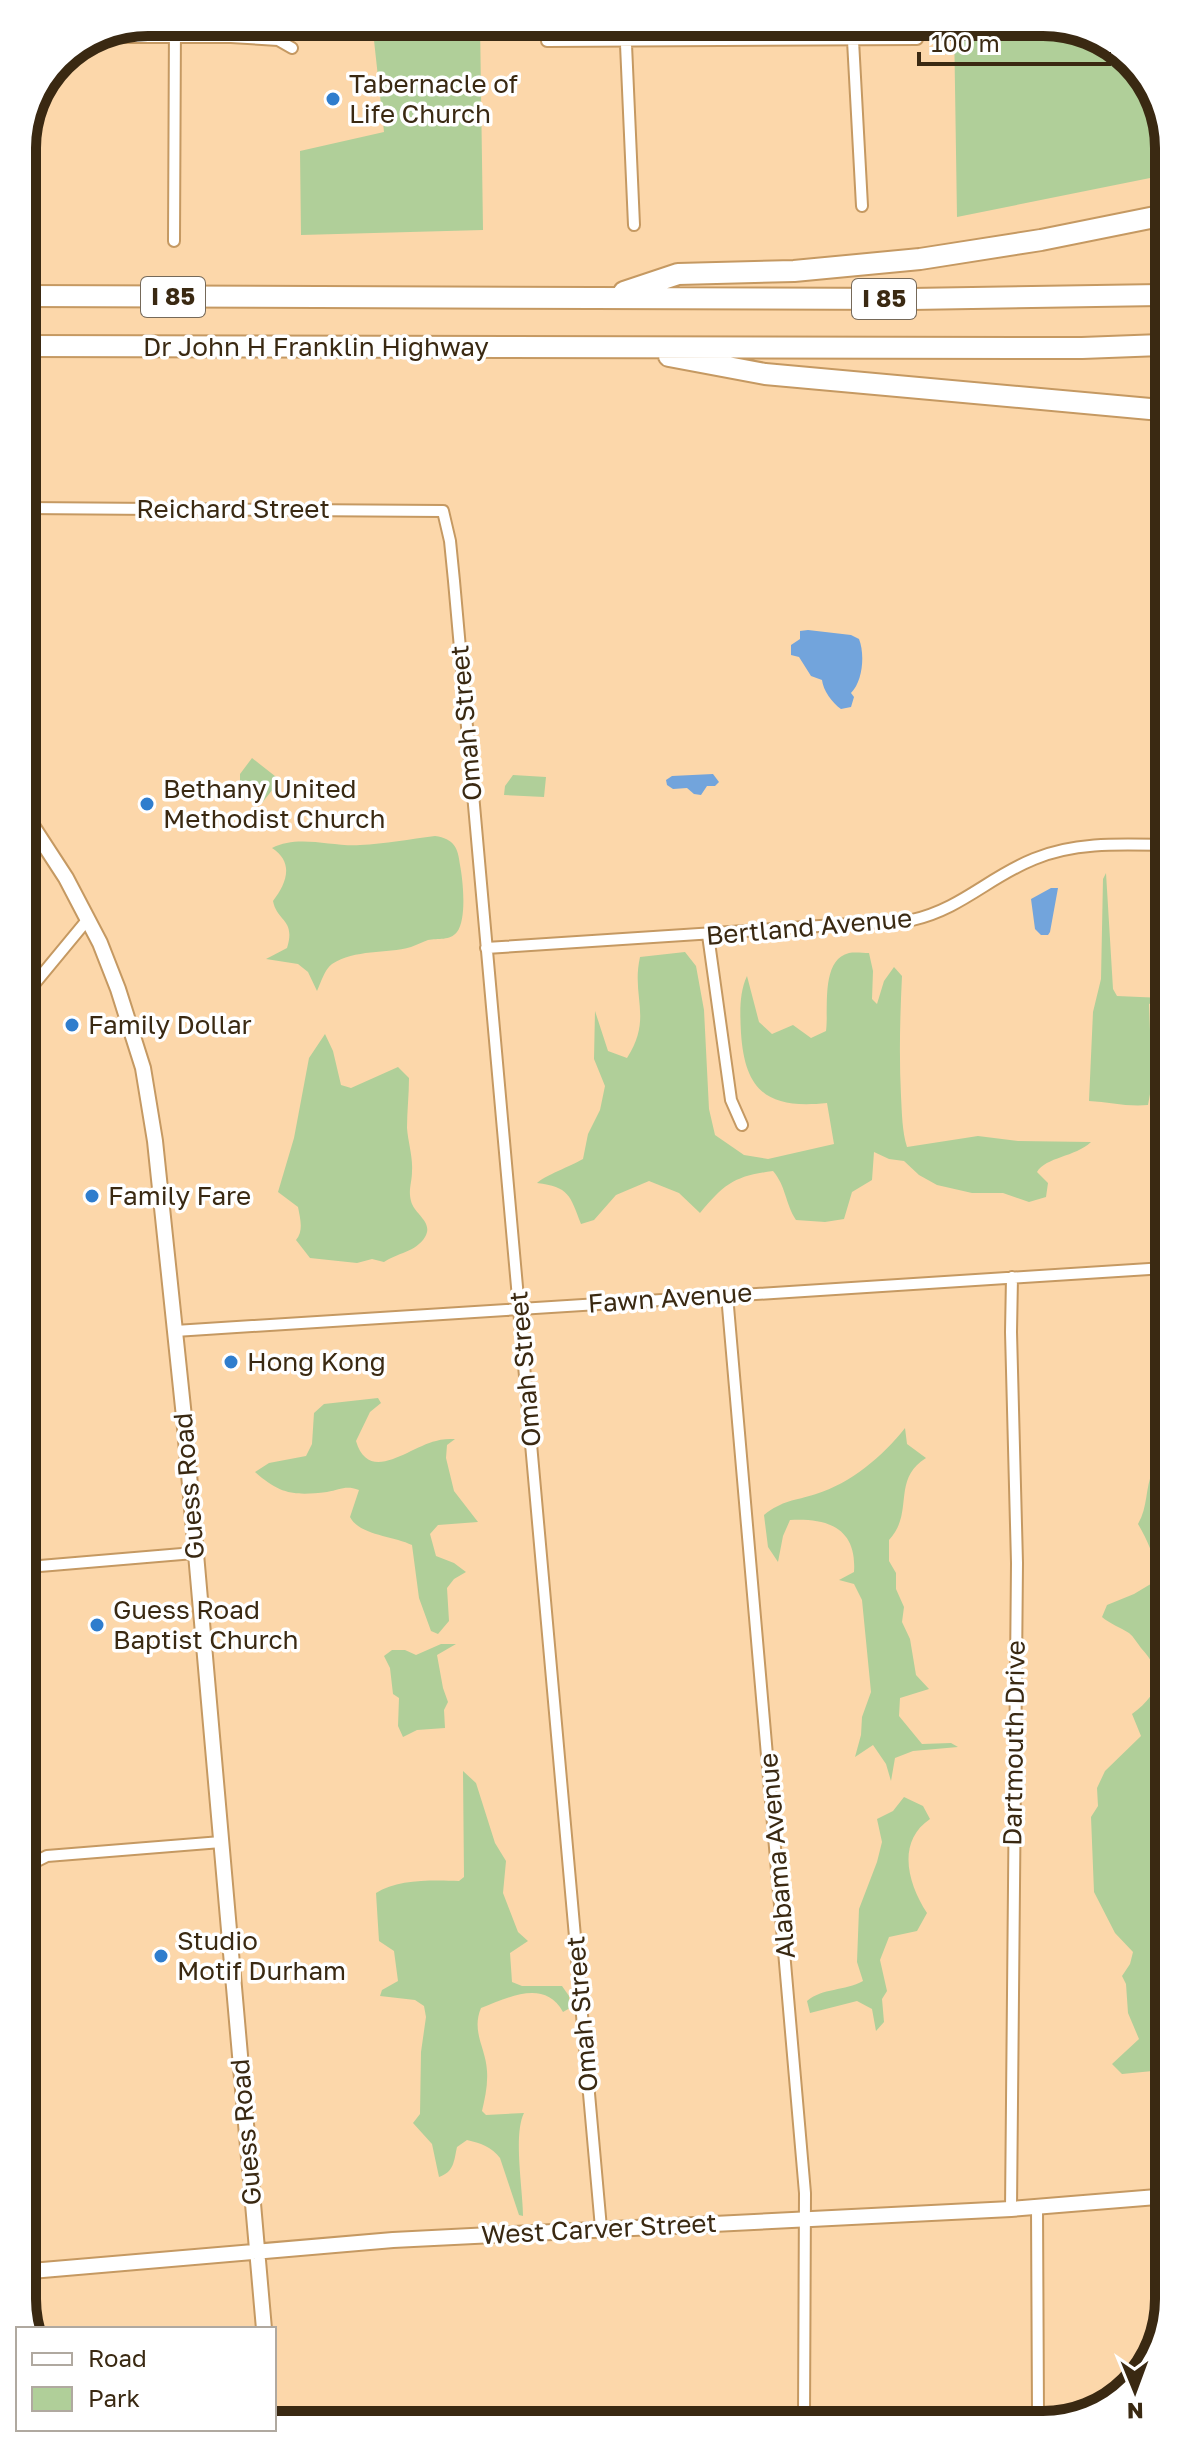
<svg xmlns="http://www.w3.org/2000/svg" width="1191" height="2447" font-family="'Golos Text',sans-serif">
	<rect width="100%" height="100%" fill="#fcd7aa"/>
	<path fill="#b0cf99" d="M 372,22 L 480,22 L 483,230 L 301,235 L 300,151 L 384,132 Z
		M 954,22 L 1052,22 L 1119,48 L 1160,100 L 1160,176 L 957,217 Z
		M 252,758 L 280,780 L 262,803 L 240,785 L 240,774 Z
		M 513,775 L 546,777 L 544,797 L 504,795 L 505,786 Z
		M 435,836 C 454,839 458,847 460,865 C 463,880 467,919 457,932 C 450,941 438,938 428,940 C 422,942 417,945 411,947 C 386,954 355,949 332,964 C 325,969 321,982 317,991 L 308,972 L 298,964 L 266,959 L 287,948 C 296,919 277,922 273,901 C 286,884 295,863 272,848 C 298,834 332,847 360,845 C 385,844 410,839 435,836 Z
		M 1106,873 L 1113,989 L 1117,996 L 1163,998 L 1149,1004 L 1152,1083 L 1148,1105 C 1127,1107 1109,1102 1089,1101 L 1093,1012 L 1101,979 L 1103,879 Z
		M 685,952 L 696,966 L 704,1010 L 709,1109 L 715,1135 L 744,1155 L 768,1159 L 834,1144 L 827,1103 C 769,1109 745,1093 741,1033 C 740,1014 739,993 747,976 L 759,1022 L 772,1034 L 793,1025 L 811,1038 L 826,1031 C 829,1010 820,960 849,953 C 855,952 863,953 869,953 L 873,971 L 872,999 L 877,1004 L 884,981 L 894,967 L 902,976 C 900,1016 899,1056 901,1096 C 902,1113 902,1131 907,1147 L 978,1136 L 1018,1141 L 1091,1142 C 1075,1157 1046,1157 1037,1172 L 1048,1183 L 1046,1197 L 1029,1202 L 1003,1193 L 972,1193 L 937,1185 L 919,1175 L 904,1161 L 889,1159 L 874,1152 L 872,1180 L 852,1192 L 844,1219 L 825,1222 L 796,1220 C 785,1203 786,1186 773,1171 C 735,1176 725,1183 700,1213 L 679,1193 L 649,1181 L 616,1195 L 594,1220 L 581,1224 C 570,1195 569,1187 537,1183 C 544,1176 571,1166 583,1159 L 588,1134 L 600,1110 L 605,1086 L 594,1059 L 595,1011 L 608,1051 L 627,1058 C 653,1018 631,997 640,957 Z
		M 325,1034 L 333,1051 L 341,1085 L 351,1088 L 398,1067 L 409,1078 C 409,1095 407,1111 407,1128 C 408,1142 413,1157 412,1171 C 412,1183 408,1189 411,1201 C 414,1214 434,1222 425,1237 C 416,1252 397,1253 384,1262 L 372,1259 L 357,1263 L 310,1258 L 296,1240 C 304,1231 300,1218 298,1207 L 278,1192 L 294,1138 L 309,1058 Z
		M 378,1398 L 381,1403 L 370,1412 L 356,1441 C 369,1485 409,1447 436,1441 C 442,1439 449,1439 455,1439 L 447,1445 L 446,1458 L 454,1491 L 478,1522 L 438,1525 L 430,1534 L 436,1556 L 454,1563 L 466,1572 L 454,1579 L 447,1588 L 449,1621 L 438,1634 L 431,1631 L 419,1598 L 412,1545 C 393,1536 359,1535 350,1517 L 359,1490 C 345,1485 340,1490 327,1492 C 293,1496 280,1494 255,1472 L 269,1463 L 306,1456 L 312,1444 L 314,1413 L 324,1404 Z
		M 905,1428 L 907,1444 L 926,1458 C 891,1480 915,1512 889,1540 L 889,1561 L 896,1573 L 896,1589 L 904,1607 L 902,1622 L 910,1639 L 916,1675 L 929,1689 L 900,1698 L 899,1716 L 922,1744 L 951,1743 L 958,1747 L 913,1751 L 895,1758 L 891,1781 L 886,1764 L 873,1745 L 855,1757 L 861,1735 L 862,1717 L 871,1692 L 862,1600 L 854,1584 L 839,1580 L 854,1572 C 857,1528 828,1518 790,1520 L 783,1536 L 778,1562 L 768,1547 L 764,1515 C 783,1500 794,1501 816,1494 C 851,1483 882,1457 905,1428 Z
		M 1153,1470 L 1160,1483 L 1166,1484 L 1166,1606 L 1155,1615 L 1151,1631 L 1161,1646 L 1166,1644 L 1168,2061 L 1163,2070 L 1122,2074 L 1112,2064 L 1139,2039 L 1128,2013 L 1126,1984 L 1122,1976 L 1130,1964 L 1133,1952 L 1115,1933 L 1094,1892 L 1091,1817 L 1098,1806 L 1097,1788 L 1105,1771 L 1141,1736 L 1132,1714 C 1159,1694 1166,1675 1141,1648 C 1137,1643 1134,1637 1129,1633 C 1120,1627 1110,1624 1102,1617 L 1107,1605 L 1134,1594 L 1154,1582 C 1157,1560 1149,1543 1138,1524 C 1148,1507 1145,1488 1153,1470 Z
		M 441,1644 L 456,1644 L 437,1655 L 443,1688 L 448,1702 L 444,1710 L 445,1728 L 417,1730 L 403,1737 L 398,1726 L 399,1698 L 393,1694 L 390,1668 L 384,1656 L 392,1650 L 405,1650 L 416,1655 Z
		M 463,1771 L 476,1783 L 495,1843 L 506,1861 L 503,1893 L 518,1932 L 528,1941 L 510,1953 L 512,1982 L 522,1986 L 562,1986 L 569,1996 L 570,2008 L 563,2012 C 545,1979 509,1997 481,2008 C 471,2032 486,2048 487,2071 C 488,2085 485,2098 482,2111 L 486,2115 L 524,2113 C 513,2135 523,2190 523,2216 L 519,2215 L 500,2158 C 492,2147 480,2143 467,2140 L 457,2147 C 454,2161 454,2172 439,2177 L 432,2144 L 413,2123 L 420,2114 L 421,2052 L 426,2017 L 424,2006 L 415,2000 L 380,1996 L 382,1990 L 398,1981 L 394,1951 L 379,1941 L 376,1893 C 397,1879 434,1880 459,1881 L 464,1877 Z
		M 904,1797 L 923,1806 L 930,1819 C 896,1842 908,1884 927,1913 L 917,1931 L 889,1937 L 880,1960 L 887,1991 L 882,1999 L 884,2022 L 876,2031 L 872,2009 L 857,2001 L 810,2013 L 807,2001 C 822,1988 845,1991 863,1981 L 857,1962 L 859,1909 L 877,1862 L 882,1842 L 877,1819 L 893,1811 Z"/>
	<path fill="#72a4dc" d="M 808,630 L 851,635 L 859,639 C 865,654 863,681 851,693 L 854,697 L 851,707 L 841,709 C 832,703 823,690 822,680 L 811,676 L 799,657 L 791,655 L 791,645 L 800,639 L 800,631 Z
		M 713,774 L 719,782 L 715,786 L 707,786 L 701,795 L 694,794 L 687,788 L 673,789 L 667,785 L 666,780 L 672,776 Z
		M 1051,888 L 1058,888 L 1050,932 L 1048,935 L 1041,935 L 1035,929 L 1031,899 Z"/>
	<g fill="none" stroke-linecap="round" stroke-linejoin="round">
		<g stroke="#c59962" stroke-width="14">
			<path id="street" d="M 625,22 L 634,225
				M 852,22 L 862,206
				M 111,37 L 231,37 L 278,40 L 292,48
				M 547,41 L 917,39
				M 174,241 L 175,22
				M 24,508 L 443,511 L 450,541 L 454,581 L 601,2228
				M 708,935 L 731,1100 L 742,1125
				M 486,948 L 912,920 C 961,909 989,877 1034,859 C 1074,842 1120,844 1163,845
				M 26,994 L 88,919
				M 727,1295 L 805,2193 L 804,2418
				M 175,1331 L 1165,1268
				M 28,1567 L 194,1553
				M 29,1865 L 47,1856 L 221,1842
				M 1037,2207 L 1038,2416
				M 1011,2209 L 1017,1563 L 1011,1332 L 1012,1277"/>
		</g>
		<g stroke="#c59962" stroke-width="18">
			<path id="secondary" d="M 25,815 L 66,878 L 100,943 L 118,989 L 143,1068 L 155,1141 L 184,1417 L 264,2329
				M 31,2271 L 393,2240 L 1011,2209 L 1169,2196"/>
		</g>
		<g stroke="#c59962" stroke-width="24">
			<path id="highway" d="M 624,292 L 678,274 L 794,271 L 920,259 L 1041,240 L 1160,216
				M 23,296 L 911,299 L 1160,295
				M 23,346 L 1082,348 L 1161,345
				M 669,356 L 765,374 L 1161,410"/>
		</g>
		<use href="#street" stroke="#fff" stroke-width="10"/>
		<use href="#secondary" stroke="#fff" stroke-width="14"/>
		<use href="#highway" stroke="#fff" stroke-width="20"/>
	</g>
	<g fill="#2f7dcd" stroke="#fff" stroke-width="3">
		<circle cx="333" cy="99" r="8"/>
		<circle cx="147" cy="804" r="8"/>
		<circle cx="72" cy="1025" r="8"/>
		<circle cx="92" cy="1196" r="8"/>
		<circle cx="231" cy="1362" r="8"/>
		<circle cx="97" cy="1625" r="8"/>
		<circle cx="161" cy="1956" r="8"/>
	</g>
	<g text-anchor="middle" stroke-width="7" stroke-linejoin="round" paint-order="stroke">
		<g fill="#fff" stroke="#756959" stroke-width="2">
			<rect x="141" y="277" width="64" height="40" rx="6"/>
			<rect x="852" y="279" width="64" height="40" rx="6"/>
		</g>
		<g font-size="24" font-weight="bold" fill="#3a2912">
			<text x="173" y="305">I 85</text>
			<text x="884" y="307">I 85</text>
		</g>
		<g font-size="26" fill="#3a2912" stroke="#fff" text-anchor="start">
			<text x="349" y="93">Tabernacle of<tspan x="349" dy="30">Life Church</tspan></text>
			<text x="163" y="798">Bethany United<tspan x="163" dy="30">Methodist Church</tspan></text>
			<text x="88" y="1034">Family Dollar</text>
			<text x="108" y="1205">Family Fare</text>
			<text x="247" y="1371">Hong Kong</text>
			<text x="113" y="1619">Guess Road<tspan x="113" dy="30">Baptist Church</tspan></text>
			<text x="177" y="1950">Studio<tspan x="177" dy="30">Motif Durham</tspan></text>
		</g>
		<g font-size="26" fill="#3a2912" stroke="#fff">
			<text x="316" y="356">Dr John H Franklin Highway</text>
			<text x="233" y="518">Reichard Street</text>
			<text transform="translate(466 723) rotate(-95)" y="9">Omah Street</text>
			<text transform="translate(809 927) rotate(-5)" y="9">Bertland Avenue</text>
			<text transform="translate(670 1298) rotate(-4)" y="9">Fawn Avenue</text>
			<text transform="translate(525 1369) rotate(-95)" y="9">Omah Street</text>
			<text transform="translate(189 1486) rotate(-95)" y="9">Guess Road</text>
			<text transform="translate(1014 1743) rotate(-89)" y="9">Dartmouth Drive</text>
			<text transform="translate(777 1856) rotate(-95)" y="9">Alabama Avenue</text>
			<text transform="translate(582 2014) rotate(-95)" y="9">Omah Street</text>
			<text transform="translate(246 2132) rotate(-95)" y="9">Guess Road</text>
			<text transform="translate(599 2229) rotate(-3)" y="9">West Carver Street</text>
		</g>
	</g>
	<path d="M0 0H1191V2447H0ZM148 36H1043A112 112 0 0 1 1155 148V2299A112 112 0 0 1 1043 2411H148A112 112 0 0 1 36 2299V148A112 112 0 0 1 148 36Z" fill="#fff" fill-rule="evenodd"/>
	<path fill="none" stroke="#3a2912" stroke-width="10" d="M148 36H1043A112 112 0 0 1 1155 148V2299A112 112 0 0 1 1043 2411H148A112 112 0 0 1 36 2299V148A112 112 0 0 1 148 36Z"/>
	<rect x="16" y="2327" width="260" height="104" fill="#ffffff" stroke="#b0a9a0" stroke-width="2"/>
	<rect x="32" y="2353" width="40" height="12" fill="#ffffff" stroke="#b0a9a0" stroke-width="2"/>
	<text x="88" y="2367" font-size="24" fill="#3a2912">Road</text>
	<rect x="32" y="2387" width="40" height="24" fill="#b0cf99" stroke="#b0a9a0" stroke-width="2"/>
	<text x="88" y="2407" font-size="24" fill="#3a2912">Park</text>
	<g transform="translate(1135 2391) rotate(179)" stroke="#ffffff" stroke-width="6" paint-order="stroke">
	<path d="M0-6L14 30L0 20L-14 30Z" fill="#3a2912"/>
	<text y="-12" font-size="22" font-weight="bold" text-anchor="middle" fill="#3a2912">N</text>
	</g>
	<path d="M919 52v12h190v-12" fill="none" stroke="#3a2912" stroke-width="4"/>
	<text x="931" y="52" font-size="24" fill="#3a2912" stroke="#ffffff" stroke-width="6" paint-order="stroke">100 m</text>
</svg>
